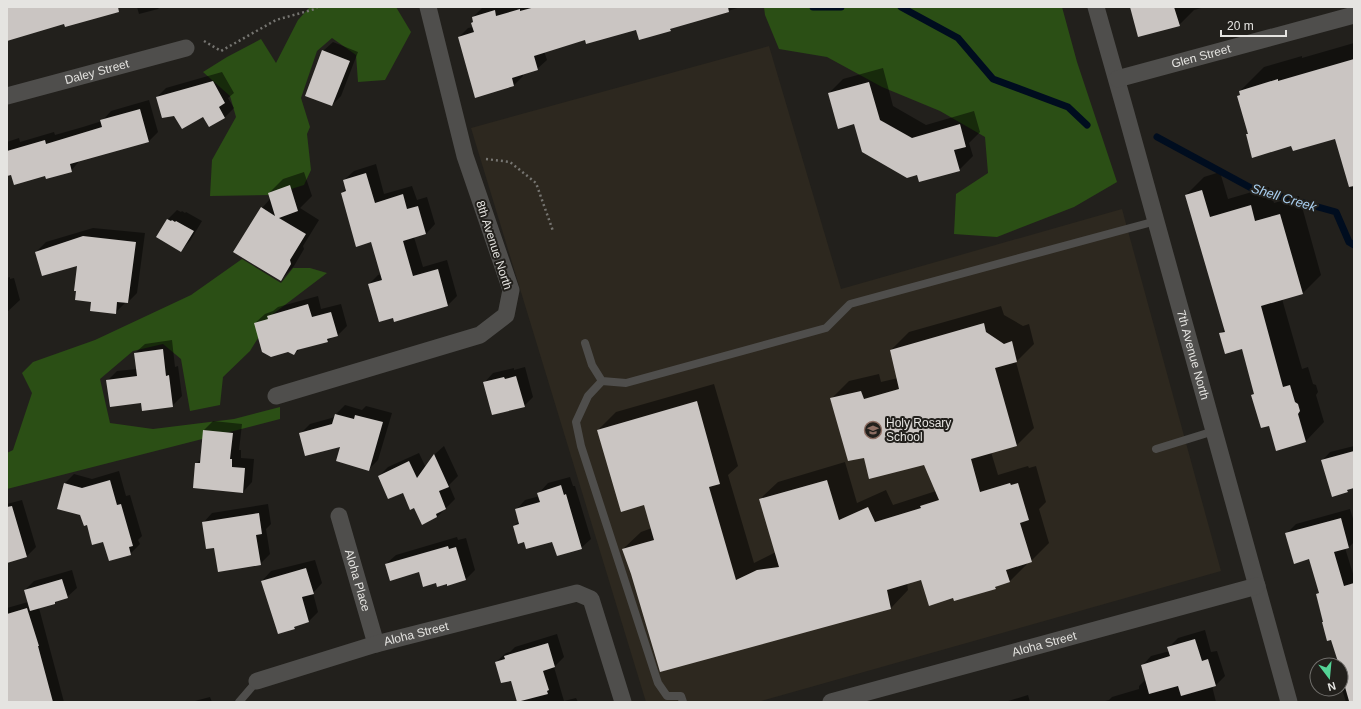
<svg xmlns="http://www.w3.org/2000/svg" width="1361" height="709" font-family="Arial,sans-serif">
	<rect width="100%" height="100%" fill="#22201c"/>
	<path fill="#2d281f" d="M 769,46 L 841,289 L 1122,209 L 1221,571 L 758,702 L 646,702 L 471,128 Z"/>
	<path fill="#2b4f15" d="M 310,7 L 396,7 L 411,32 L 385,80 L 358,82 L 356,55 L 332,38 L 317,51 L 301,98 L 310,127 L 307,134 L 311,170 L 304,185 L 272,195 L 210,196 L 212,160 L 236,117 L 230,96 L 203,72 L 227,57 L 261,39 L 276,63 L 298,20 Z
		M 764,7 L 1062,7 L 1077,62 L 1117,182 L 1074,207 L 997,237 L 954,234 L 956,194 L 988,173 L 985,137 L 940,111 L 882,87 L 827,57 L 779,49 L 765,15 Z
		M 242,259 L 281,283 L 293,268 L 310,268 L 327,273 L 273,314 L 250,351 L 223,377 L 220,405 L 190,411 L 181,359 L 163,344 L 133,351 L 100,379 L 110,423 L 153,429 L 234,419 L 280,407 L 280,419 L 7,489 L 7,453 L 13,450 L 32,393 L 22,373 L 33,362 L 95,340 L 191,295 Z"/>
	<path fill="#0007" d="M 137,7 L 160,7 L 158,9 L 139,14 Z
		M 485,7 L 741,7 L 673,27 L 670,30 L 637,29 L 586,39 L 544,51 L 547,60 L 537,69 L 523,74 L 523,76 L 514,85 L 476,97 L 459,37 L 468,28 L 474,27 L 473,17 L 482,8 Z
		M 1131,7 L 1205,7 L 1194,10 L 1179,25 Z
		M 333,42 L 358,52 L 341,96 L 332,105 L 323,51 Z
		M 1354,43 L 1354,189 L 1351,190 L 1336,138 L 1292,145 L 1247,135 L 1249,133 L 1238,96 L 1241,94 L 1240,91 L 1264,67 L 1302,56 L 1302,58 Z
		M 883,68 L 893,106 L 926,125 L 974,111 L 980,132 L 969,143 L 973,156 L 959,170 L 918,174 L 855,123 L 829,93 L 843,79 Z
		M 222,72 L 234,93 L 228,98 L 234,108 L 225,117 L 174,114 L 157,97 L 166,88 Z
		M 149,100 L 158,132 L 149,141 L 80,160 L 71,171 L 46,175 L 12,174 L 7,175 L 7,142 L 19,138 L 20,142 L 54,132 L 55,135 L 83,127 L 102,121 L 111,111 Z
		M 376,164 L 384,194 L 412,186 L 417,200 L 427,197 L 435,224 L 426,234 L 414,237 L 423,267 L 447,260 L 457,296 L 448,305 L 395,321 L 393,316 L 369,284 L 378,275 L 381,274 L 372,241 L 342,193 L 346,188 L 344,180 L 354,171 Z
		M 304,172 L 312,196 L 300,208 L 319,220 L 303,246 L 304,249 L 294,266 L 281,280 L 262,208 L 271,198 L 269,193 L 283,179 Z
		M 1220,172 L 1228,199 L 1269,187 L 1274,203 L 1299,196 L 1321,275 L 1303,293 L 1282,299 L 1302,369 L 1308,367 L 1313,384 L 1316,385 L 1318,392 L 1316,395 L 1324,422 L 1306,441 L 1269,424 L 1255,393 L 1243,348 L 1220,334 L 1225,329 L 1186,195 L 1204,177 Z
		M 177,210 L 181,212 L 182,211 L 185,213 L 186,212 L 202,221 L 190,241 L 181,250 L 168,219 Z
		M 93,228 L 145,233 L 137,293 L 128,302 L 125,302 L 125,303 L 115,313 L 92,301 L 78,265 L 36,252 L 46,242 Z
		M 10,277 L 10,279 L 14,278 L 20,300 L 7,312 L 7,278 Z
		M 318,296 L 321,309 L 341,304 L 347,326 L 338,335 L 332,337 L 327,341 L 300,349 L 294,354 L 255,323 L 265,314 L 273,311 L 278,307 Z
		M 1001,306 L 1004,315 L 1023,326 L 1029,324 L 1034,344 L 1016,362 L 1034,428 L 1016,446 L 991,452 L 998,475 L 1028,466 L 1029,468 L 1036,466 L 1046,502 L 1039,509 L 1049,543 L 1031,561 L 1027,562 L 1027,564 L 1009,582 L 999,585 L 995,588 L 954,600 L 953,597 L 922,579 L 907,583 L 908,590 L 891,608 L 632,574 L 623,549 L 641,532 L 652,528 L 645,504 L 598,430 L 616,412 L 714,384 L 738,466 L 728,475 L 754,563 L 776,552 L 760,499 L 778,482 L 845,462 L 857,503 L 886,490 L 893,505 L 936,491 L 925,464 L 864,456 L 831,399 L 849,381 L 879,374 L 881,382 L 898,378 L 891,350 L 909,332 Z
		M 172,340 L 175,367 L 178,366 L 182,396 L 172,406 L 142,402 L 107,381 L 117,371 L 137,369 L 135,353 L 145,344 Z
		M 525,367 L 533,397 L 524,406 L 484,383 L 493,373 L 514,368 L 514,370 Z
		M 345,405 L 362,410 L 366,406 L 392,413 L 378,460 L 369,469 L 341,445 L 300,434 L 310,424 L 335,417 L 336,414 Z
		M 213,421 L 242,424 L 239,450 L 241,450 L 241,458 L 254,459 L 252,482 L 243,492 L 196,464 L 201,459 L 204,430 Z
		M 444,446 L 458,476 L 449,485 L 455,499 L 437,517 L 415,507 L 403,492 L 379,476 L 388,467 L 419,453 L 426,468 L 435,454 Z
		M 1354,446 L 1354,487 L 1347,491 L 1322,461 L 1330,452 Z
		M 119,471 L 126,496 L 130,495 L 142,536 L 138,540 L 140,544 L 130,554 L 104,540 L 87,524 L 65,483 L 74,474 L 92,479 Z
		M 570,477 L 573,486 L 575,486 L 591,539 L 581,548 L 553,540 L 524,541 L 514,526 L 519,521 L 516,510 L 525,500 L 540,496 L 539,493 L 548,483 Z
		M 22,500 L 36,547 L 26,557 L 7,562 L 7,504 Z
		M 268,504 L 271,524 L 266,529 L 270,554 L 260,564 L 215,547 L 203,523 L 212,513 Z
		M 1350,509 L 1354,522 L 1354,542 L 1349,547 L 1345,548 L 1354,577 L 1354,702 L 1346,702 L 1341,686 L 1341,665 L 1340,665 L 1332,639 L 1324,621 L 1317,594 L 1319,592 L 1310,558 L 1286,534 L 1296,524 Z
		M 457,537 L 458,540 L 466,538 L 475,570 L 466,579 L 448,584 L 447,583 L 437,582 L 419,571 L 386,564 L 396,555 Z
		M 315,560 L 322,583 L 313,593 L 318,612 L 309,621 L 298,625 L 294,628 L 262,581 L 271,571 Z
		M 72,570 L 77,588 L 67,597 L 58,600 L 55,603 L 39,608 L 64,702 L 7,702 L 7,608 L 28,602 L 25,590 L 34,581 Z
		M 1205,630 L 1211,652 L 1217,651 L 1225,676 L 1215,686 L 1212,686 L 1216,702 L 1101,702 L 1109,700 L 1112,697 L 1139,689 L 1139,686 L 1146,679 L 1142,666 L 1151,656 L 1170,651 L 1169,647 L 1178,638 Z
		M 557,634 L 564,657 L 554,667 L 564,701 L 576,698 L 578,702 L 518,702 L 511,679 L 496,662 L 506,653 L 510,652 L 515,647 Z
		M 1028,695 L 1030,702 L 1005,702 Z
		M 210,697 L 212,702 L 191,702 Z"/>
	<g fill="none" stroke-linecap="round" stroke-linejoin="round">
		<path stroke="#000d1f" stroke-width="7" d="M 813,7 L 841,7
			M 901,7 L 958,38 L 993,79 L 1068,107 L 1087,125
			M 1157,137 L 1253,189 L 1336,212 L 1349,242 L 1354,245"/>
	</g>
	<path fill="#cac5c2" d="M 7,7 L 118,7 L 119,12 L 65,27 L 64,24 L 7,41 Z
		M 535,7 L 728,7 L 729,12 L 670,29 L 671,31 L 639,40 L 636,30 L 586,44 L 585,40 L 534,56 L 538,70 L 512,78 L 514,86 L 475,98 L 458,37 L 474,32 L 471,23 L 473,22 L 472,17 L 495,10 L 496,16 L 520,9 L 520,11 Z
		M 1130,7 L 1174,7 L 1180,26 L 1138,37 Z
		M 322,50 L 350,61 L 332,106 L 305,96 Z
		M 1354,59 L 1354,186 L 1349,187 L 1335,139 L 1293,151 L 1291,146 L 1252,158 L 1246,134 L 1248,134 L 1237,96 L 1240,95 L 1239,91 L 1278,79 L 1278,81 Z
		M 213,81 L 225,103 L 219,107 L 225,118 L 209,127 L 203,117 L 182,129 L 174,116 L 162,118 L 156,97 Z
		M 869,82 L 880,120 L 912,138 L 960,124 L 966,147 L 954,150 L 960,171 L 919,182 L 917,175 L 907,178 L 862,152 L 854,124 L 838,129 L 828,93 Z
		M 140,109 L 149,142 L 70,164 L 72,172 L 46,179 L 45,176 L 14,185 L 11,175 L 7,176 L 7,151 L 45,140 L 46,144 L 102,127 L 100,120 Z
		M 366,173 L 375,203 L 403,194 L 407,209 L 418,206 L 426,234 L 403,241 L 413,276 L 438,269 L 448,306 L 394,322 L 393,318 L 379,322 L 368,284 L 382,280 L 371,242 L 356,247 L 341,193 L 346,191 L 343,180 Z
		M 290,185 L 298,211 L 279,218 L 306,234 L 290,260 L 291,264 L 281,281 L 233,252 L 261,207 L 275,216 L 268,193 Z
		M 1202,190 L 1210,217 L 1251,205 L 1255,221 L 1280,214 L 1303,294 L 1261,306 L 1283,387 L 1290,385 L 1295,402 L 1298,404 L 1300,411 L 1298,414 L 1306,442 L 1276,451 L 1269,426 L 1261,428 L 1251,395 L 1254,394 L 1242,349 L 1225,354 L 1219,333 L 1225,332 L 1185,195 Z
		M 167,219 L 171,221 L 172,220 L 175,222 L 176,221 L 194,231 L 181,252 L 156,237 Z
		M 83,236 L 136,242 L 128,303 L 117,302 L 116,314 L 90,311 L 91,302 L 75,300 L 76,291 L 74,291 L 77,266 L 42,276 L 35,252 Z
		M 308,304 L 312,317 L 331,312 L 338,336 L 327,339 L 328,342 L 297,350 L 294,355 L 288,352 L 271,357 L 262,352 L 254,323 L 268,319 L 267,316 Z
		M 984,323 L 986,332 L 1004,344 L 1012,341 L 1017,362 L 995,368 L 1017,446 L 971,459 L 980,492 L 1010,483 L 1011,485 L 1018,483 L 1029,520 L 1020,523 L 1032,562 L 1006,570 L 1010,582 L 995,587 L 996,589 L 954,601 L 953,598 L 929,606 L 921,580 L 887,590 L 891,609 L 660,672 L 631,574 L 622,549 L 654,540 L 644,505 L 621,512 L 597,430 L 697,401 L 720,484 L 709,487 L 736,580 L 757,570 L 779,567 L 759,499 L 827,480 L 839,520 L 868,507 L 875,522 L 921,508 L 920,506 L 939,500 L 924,465 L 869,479 L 864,458 L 848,461 L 830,398 L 861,391 L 864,399 L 899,389 L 890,350 Z
		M 163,349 L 166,376 L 169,375 L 173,407 L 142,411 L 141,403 L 110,407 L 106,380 L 137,376 L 134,353 Z
		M 516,376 L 525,407 L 492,415 L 483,382 L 504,377 L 505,379 Z
		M 335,414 L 354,419 L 355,415 L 383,422 L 369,471 L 336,461 L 340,447 L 305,456 L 299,433 L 332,424 Z
		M 203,430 L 233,433 L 230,459 L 232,459 L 232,467 L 245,468 L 243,493 L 193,488 L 195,463 L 200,463 Z
		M 1354,451 L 1354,488 L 1347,490 L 1348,492 L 1332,497 L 1321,460 Z
		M 434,454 L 449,487 L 439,491 L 446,509 L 436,514 L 437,517 L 422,525 L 414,508 L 410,510 L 403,493 L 388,499 L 378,476 L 409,461 L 417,478 Z
		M 110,480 L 117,505 L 121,504 L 133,546 L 129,547 L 131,555 L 109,561 L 103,542 L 92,545 L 87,525 L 84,526 L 80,515 L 57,509 L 64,483 L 82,488 Z
		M 561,485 L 564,495 L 566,494 L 582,549 L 557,556 L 552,542 L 526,549 L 524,542 L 518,544 L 513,526 L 519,524 L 515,509 L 540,502 L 537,493 Z
		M 12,506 L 27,557 L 7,563 L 7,507 Z
		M 259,513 L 262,534 L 256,535 L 261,565 L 218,572 L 214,548 L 206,549 L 202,522 Z
		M 1341,518 L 1349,548 L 1334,552 L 1344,586 L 1354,583 L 1354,701 L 1349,701 L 1341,673 L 1341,665 L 1339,665 L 1331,640 L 1327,641 L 1322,622 L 1323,622 L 1316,594 L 1319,593 L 1309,559 L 1294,564 L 1285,533 Z
		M 448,546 L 449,549 L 456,547 L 466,580 L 447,586 L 447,584 L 437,587 L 436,583 L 423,587 L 419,572 L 390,581 L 385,564 Z
		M 306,568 L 314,594 L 302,597 L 309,622 L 294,627 L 295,629 L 278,634 L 261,581 Z
		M 62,579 L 68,598 L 55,602 L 55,604 L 30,611 L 24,590 Z
		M 27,608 L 39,646 L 38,646 L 53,702 L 7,702 L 7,614 Z
		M 1195,639 L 1202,661 L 1208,659 L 1216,686 L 1181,696 L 1178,686 L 1149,694 L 1141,665 L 1170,656 L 1167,647 Z
		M 548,643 L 555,667 L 543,671 L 549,690 L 547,691 L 548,694 L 517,702 L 511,681 L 501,683 L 495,662 L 505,659 L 504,656 Z"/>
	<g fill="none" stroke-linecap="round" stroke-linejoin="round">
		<path stroke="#767571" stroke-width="2.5" stroke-dasharray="2 3" stroke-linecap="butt" d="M 204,41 L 221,51 L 276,20 L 315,9 L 317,7
			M 486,159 L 510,162 L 536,183 L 553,231"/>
		<path stroke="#4f4e4c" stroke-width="8" d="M 585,343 L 592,365 L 602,381 L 626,383 L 826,328 L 850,304 L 1156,221
			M 602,381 L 588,396 L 576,422 L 581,446 L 658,683 L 667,696 L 681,696 L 683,702
			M 1156,449 L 1214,431
			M 239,702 L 257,681"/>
		<g stroke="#4f4e4c" stroke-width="17">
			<path id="s1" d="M 1096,7 L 1126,113 L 1289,702"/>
			<path id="s2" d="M 1117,79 L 1354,15"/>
			<path id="s3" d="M 7,96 L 186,48"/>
			<path d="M 276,396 L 480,335 L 506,315 L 511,290 L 465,156 L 428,7"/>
			<path id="s4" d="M 339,516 L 376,644"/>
			<path id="s5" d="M 257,681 L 376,644 L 577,593 L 591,599 L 623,702"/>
			<path id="s6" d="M 831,702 L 1257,586"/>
		</g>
	</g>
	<defs>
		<g id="school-ring" transform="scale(0.9)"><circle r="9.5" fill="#22201c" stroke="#8d6e63" stroke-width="1.5"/><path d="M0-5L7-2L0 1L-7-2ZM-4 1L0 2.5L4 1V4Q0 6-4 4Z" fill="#8d6e63"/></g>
	</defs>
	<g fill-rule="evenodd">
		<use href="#school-ring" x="873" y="430"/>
	</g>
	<g text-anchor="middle" stroke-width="4" stroke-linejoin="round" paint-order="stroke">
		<g font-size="12" fill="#e5e4e1" stroke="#22201c">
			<text dy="4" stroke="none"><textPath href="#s2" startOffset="87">Glen Street</textPath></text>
			<text dy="4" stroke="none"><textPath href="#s3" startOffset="93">Daley Street</textPath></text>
			<text transform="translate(494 245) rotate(72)" y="4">8th Avenue North</text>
			<text dy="4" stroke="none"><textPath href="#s1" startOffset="361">7th Avenue North</textPath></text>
			<text dy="4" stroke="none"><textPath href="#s4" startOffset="67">Aloha Place</textPath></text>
			<text dy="4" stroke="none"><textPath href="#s5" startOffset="166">Aloha Street</textPath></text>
			<text dy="4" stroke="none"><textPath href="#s6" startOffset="221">Aloha Street</textPath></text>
		</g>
		<g font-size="12" fill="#e5e4e1" stroke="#22201c" text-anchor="start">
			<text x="886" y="427">Holy Rosary<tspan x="886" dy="14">School</tspan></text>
		</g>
		<g font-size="13" font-style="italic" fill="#a9cff0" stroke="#22201c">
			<text transform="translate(1284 197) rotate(17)" y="5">Shell Creek</text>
		</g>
	</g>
	<rect width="1361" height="709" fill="none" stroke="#e5e4e1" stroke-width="16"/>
	<g transform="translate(1329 677) rotate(164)"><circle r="19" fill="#22201c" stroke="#706e6b"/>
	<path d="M0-3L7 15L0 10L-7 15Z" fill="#54d396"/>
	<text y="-6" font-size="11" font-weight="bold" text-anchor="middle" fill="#e5e4e1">N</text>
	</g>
	<path d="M1221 30v6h65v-6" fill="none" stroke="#e5e4e1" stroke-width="2"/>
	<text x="1227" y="30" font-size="12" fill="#e5e4e1" stroke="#22201c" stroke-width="3" paint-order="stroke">20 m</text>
</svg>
